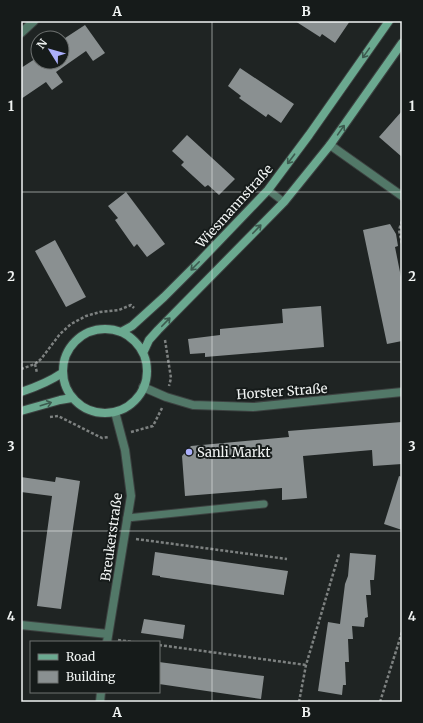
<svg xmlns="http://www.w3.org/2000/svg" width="423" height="723" font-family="Merriweather,serif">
	<rect width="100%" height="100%" fill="#1f2423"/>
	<path fill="#8a9091" d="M 295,21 L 350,21 L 335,43 L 322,34 L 320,37 Z
		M 85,25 L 105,53 L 93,61 L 86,51 L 56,72 L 63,82 L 52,90 L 46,82 L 21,99 L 21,68 L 38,57 L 38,62 L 62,62 L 62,40 Z
		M 240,68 L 294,104 L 281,123 L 268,114 L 266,117 L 239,98 L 241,96 L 228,86 Z
		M 402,111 L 402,157 L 379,137 Z
		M 187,135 L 235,179 L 219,195 L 208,185 L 205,187 L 181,165 L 184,162 L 172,151 Z
		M 126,192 L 165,244 L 147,257 L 137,244 L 134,247 L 115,220 L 118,218 L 108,206 Z
		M 390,224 L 396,234 L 398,246 L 395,247 L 402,282 L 402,341 L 387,344 L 363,230 Z
		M 55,240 L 86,297 L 66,307 L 35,251 Z
		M 321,306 L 324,347 L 205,357 L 205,353 L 190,354 L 188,339 L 220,335 L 220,329 L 283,323 L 282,309 Z
		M 402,422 L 402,464 L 373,466 L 372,450 L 303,456 L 307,498 L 282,500 L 282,488 L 185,496 L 182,456 L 191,446 L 289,437 L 288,431 Z
		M 399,476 L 402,477 L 402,530 L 384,524 Z
		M 21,477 L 55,482 L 56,477 L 80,481 L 61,609 L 37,606 L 52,496 L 21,492 Z
		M 155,552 L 288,571 L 284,593 L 284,595 L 160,577 L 160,576 L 152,575 Z
		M 350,553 L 376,555 L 374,580 L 370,580 L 371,595 L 366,595 L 368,617 L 365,618 L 364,627 L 352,626 L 353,639 L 348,639 L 349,662 L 345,662 L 346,685 L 343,685 L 342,695 L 318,691 L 328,622 L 340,624 L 345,584 L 348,576 Z
		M 144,619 L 185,625 L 183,639 L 141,633 Z
		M 159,662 L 264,676 L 261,699 L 159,684 Z"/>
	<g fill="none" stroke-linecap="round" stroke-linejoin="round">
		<g stroke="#3c4140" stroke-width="9">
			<path id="service" d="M 268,190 L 284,202
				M 127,518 L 264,504"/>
		</g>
		<g stroke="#3c4140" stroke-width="10">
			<path id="minor" d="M 21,33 L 34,21
				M 330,145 L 402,196
				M 143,387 L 166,397 L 193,405 L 253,407 L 402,392
				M 21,625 L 108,634
				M 107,642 L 131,496 L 125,450 L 115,412
				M 100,702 L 101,692"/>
		</g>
		<g stroke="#3c4140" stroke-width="10">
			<path id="secondary" d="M63 371a42 42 0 1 1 84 0a42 42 0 1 1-84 0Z
				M 121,332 L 132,326 L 164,297 L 198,263 L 268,190 L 309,135 L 389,21
				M 143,353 L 149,340 L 158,330 L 284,202 L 330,145 L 402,43
				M 21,392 C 36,387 49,382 62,373
				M 21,411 L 60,400 L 72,398"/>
		</g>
		<path stroke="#7d8180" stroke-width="2.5" stroke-dasharray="3 2" stroke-linecap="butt" d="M 402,221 L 399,230 L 402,244
			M 165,340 L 171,378 L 169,386
			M 35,364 L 37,373
			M 21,369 L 35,364 L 41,359 L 60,334 L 71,324 L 86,316 L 100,312 L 119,310 L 131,305 L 134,308
			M 50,417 L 58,416 L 102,438 L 109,437
			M 131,432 L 153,426 L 162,408
			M 136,539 L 287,559
			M 118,640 L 133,642
			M 159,645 L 306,665
			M 299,702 L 306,665 L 339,554
			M 380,702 L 402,632"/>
		<use href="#service" stroke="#527868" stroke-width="7"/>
		<use href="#minor" stroke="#527868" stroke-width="8"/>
		<use href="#secondary" stroke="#6ba990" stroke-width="8"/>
	</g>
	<defs><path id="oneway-shaft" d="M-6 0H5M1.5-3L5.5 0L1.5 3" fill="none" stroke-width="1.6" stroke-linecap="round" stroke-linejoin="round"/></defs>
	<g stroke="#3c5b4f">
		<use href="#oneway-shaft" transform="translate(366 53) rotate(125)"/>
		<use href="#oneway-shaft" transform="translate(341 130) rotate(-55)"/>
		<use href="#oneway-shaft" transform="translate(291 159) rotate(127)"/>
		<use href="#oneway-shaft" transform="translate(257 229) rotate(-46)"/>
		<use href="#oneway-shaft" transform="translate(195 266) rotate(135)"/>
		<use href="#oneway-shaft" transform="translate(166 322) rotate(-46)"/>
		<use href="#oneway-shaft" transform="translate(46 404) rotate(-17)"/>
	</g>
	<path fill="none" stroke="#f1f4f3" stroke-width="1" stroke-opacity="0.55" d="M 212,21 L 212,702M 21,192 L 402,192M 21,362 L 402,362M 21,531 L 402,531"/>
	<circle fill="#abaffb" stroke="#161b1a" stroke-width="1.5" cx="189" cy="452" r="4"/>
	<g text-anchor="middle" stroke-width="4" stroke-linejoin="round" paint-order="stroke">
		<g font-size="13" fill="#f1f4f3" stroke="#161b1a">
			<text transform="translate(234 206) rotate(-48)" y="5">Wiesmannstraße</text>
			<text transform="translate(282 391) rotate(-4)" y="5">Horster Straße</text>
			<text transform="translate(111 537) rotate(-82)" y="5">Breukerstraße</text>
		</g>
		<g font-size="13" fill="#f1f4f3" stroke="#161b1a" text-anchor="start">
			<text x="197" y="457">Sanli Markt</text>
		</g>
	</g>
	<rect width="423" height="723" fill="none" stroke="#161b1a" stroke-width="44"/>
	<rect x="30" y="641" width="130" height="52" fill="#161b1a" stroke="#6e7271"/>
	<rect x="38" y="654" width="20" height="6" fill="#6ba990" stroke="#6e7271"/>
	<text x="66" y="661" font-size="12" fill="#f1f4f3">Road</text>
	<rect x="38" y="671" width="20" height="12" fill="#8a9091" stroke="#6e7271"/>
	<text x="66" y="681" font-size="12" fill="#f1f4f3">Building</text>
	<g transform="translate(50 50) rotate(307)"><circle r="19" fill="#161b1a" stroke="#6e7271"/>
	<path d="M0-3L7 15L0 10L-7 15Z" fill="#abaffb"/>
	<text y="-6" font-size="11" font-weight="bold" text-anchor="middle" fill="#f1f4f3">N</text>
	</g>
	<rect x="22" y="22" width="379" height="679" fill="none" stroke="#f1f4f3" stroke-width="1.5"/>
	<g font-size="13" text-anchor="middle" font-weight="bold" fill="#f1f4f3">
		<text x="117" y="16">A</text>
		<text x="306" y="16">B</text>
		<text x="11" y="111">1</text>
		<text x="412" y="111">1</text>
		<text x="11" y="281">2</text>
		<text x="412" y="281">2</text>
		<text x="11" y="451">3</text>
		<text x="412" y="451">3</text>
		<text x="11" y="621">4</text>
		<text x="412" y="621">4</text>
		<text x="117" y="717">A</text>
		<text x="306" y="717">B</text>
	</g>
</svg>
